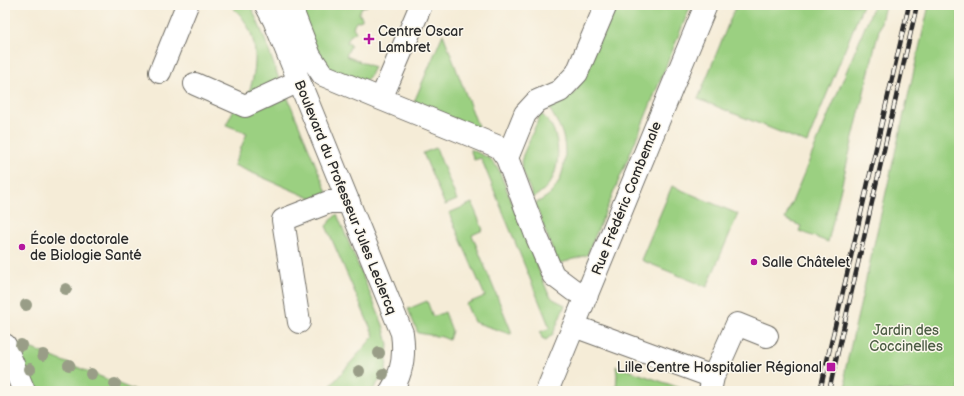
<svg xmlns="http://www.w3.org/2000/svg" width="964" height="396" font-family="'Balsamiq Sans',sans-serif">
	<rect width="100%" height="100%" fill="#fbf7ec"/>
	<filter id="ink" filterUnits="userSpaceOnUse"><feTurbulence type="fractalNoise" baseFrequency=".025" numOctaves="2"/><feDisplacementMap in="SourceGraphic" scale="8" xChannelSelector="R" yChannelSelector="G"/><feConvolveMatrix kernelMatrix="1 2 1 2 8 2 1 2 1" color-interpolation-filters="sRGB"/></filter>
	<filter id="wash" filterUnits="userSpaceOnUse"><feTurbulence type="fractalNoise" baseFrequency=".012" numOctaves="4" result="noise"/><feDisplacementMap in="SourceGraphic" scale="16" xChannelSelector="R" yChannelSelector="G"/><feGaussianBlur stdDeviation="0.9" result="paint"/><feColorMatrix in="noise" values="0 0 0 0 0 0 0 0 0 0 0 0 0 0 0 0 0 1.4 0 .05"/><feComposite in="paint" operator="in"/></filter>
	<g filter="url(#wash)">
		<rect width="100%" height="100%" fill="#f5ecd7"/>
		<path fill="#9bd081" stroke="#637e56" d="M 230,5 L 250,5 L 252,8 L 264,37 L 279,79 L 248,94 C 258,69 259,38 241,16 C 238,12 234,9 230,5 Z
			M 297,5 L 368,5 L 367,6 L 362,7 L 359,13 L 362,18 L 362,20 L 356,22 L 353,27 L 356,32 L 350,36 L 347,42 L 351,45 L 346,56 L 374,67 L 369,77 L 363,83 L 332,71 L 315,50 Z
			M 612,5 L 691,5 L 640,130 L 587,255 L 558,264 L 535,204 C 539,201 546,198 550,194 C 565,180 568,151 562,133 C 559,123 552,115 548,105 L 575,93 Z
			M 736,5 L 863,5 L 807,143 L 698,99 Z
			M 874,5 L 885,5 L 828,242 L 799,231 L 801,226 L 785,219 Z
			M 929,5 L 959,5 L 959,391 L 846,391 L 847,388 L 845,371 Z
			M 443,34 L 479,129 L 414,102 Z
			M 287,96 L 329,197 L 317,201 L 234,165 L 247,133 L 226,125 L 235,107 Z
			M 541,113 C 544,117 548,121 551,125 C 560,140 560,166 551,181 C 546,189 540,193 533,198 L 523,171 L 521,162 L 523,155 Z
			M 436,148 L 457,200 L 445,205 L 423,153 Z
			M 470,149 L 489,158 L 498,168 L 548,293 L 553,299 L 565,305 L 553,334 L 546,340 L 542,338 L 540,332 L 550,328 L 481,158 L 474,160 Z
			M 672,186 L 738,214 L 707,287 L 641,260 Z
			M 472,203 L 483,230 L 472,235 L 512,333 L 510,334 L 474,322 L 466,304 L 485,296 L 449,213 Z
			M 337,214 L 383,325 L 388,344 L 386,372 L 372,391 L 326,391 L 374,336 L 326,226 Z
			M 427,301 L 433,317 L 445,312 L 452,331 L 449,340 L 442,337 L 418,333 L 408,309 Z
			M 8,339 L 136,391 L 29,391 Z
			M 616,366 L 689,391 L 616,391 L 617,375 Z"/>
	</g>
	<g filter="url(#ink)">
		<g fill="none" stroke-linecap="round" stroke-linejoin="round">
			<g stroke="#726f67" stroke-width="24">
				<path id="minor" d="M 266,5 L 274,20 L 299,81 L 402,333 C 405,354 403,373 391,391
					M 290,5 L 299,28 L 310,56 L 323,75 L 381,99
					M 421,5 L 381,99 L 499,147 L 507,158
					M 160,72 L 187,5
					M 195,84 L 245,106 L 299,81
					M 587,295 L 573,290 L 553,275 L 536,235 L 507,158 L 525,114 L 537,101 L 560,91 L 577,73 L 606,5
					M 299,322 L 283,220 L 329,202 L 349,202
					M 574,326 L 713,377 L 710,391
					M 5,345 L 24,391
					M 713,377 L 721,360 L 737,324 L 767,336
					M 547,391 L 706,5"/>
			</g>
			<use href="#minor" stroke="#fff" stroke-width="22"/>
			<g stroke="#2b2b2b" stroke-width="4.5">
				<path id="rail" d="M 820,391 L 909,5
					M 829,391 L 917,5"/>
			</g>
			<use href="#rail" stroke="#fbf7ec" stroke-width="3" stroke-dasharray="9" stroke-linecap="butt"/>
		</g>
		<g fill="#999d87">
			<circle cx="66" cy="289" r="6"/>
			<circle cx="26" cy="305" r="6"/>
			<circle cx="21" cy="345" r="6"/>
			<circle cx="379" cy="353" r="6"/>
			<circle cx="43" cy="355" r="6"/>
			<circle cx="69" cy="365" r="6"/>
			<circle cx="30" cy="369" r="6"/>
			<circle cx="359" cy="371" r="6"/>
			<circle cx="91" cy="374" r="6"/>
			<circle cx="383" cy="374" r="6"/>
			<circle cx="115" cy="384" r="6"/>
		</g>
	</g>
	<g fill="#b5179e" stroke="#fbf7ec" stroke-width="1.5">
		<path d="M367 33h4v4h4v4h-4v4h-4v-4h-4v-4h4z"/>
		<circle cx="22" cy="247" r="4"/>
		<circle cx="754" cy="262" r="4"/>
		<rect x="826" y="362" width="10" height="10" rx="2"/>
	</g>
	<g text-anchor="middle" stroke-width="3" stroke-linejoin="round" paint-order="stroke">
		<g font-size="14" fill="#2b2b2b" stroke="#fbf7ec" text-anchor="start">
			<text x="378" y="36">Centre Oscar<tspan x="378" dy="16">Lambret</tspan></text>
			<text x="30" y="244">École doctorale<tspan x="30" dy="16">de Biologie Santé</tspan></text>
			<text x="762" y="267">Salle Châtelet</text>
			<text x="822" y="372" text-anchor="end">Lille Centre Hospitalier Régional</text>
		</g>
		<g font-size="14" fill="#2b2b2b" stroke="#fbf7ec">
			<text transform="translate(346 197) rotate(68)" y="5">Boulevard du Professeur Jules Leclercq</text>
			<text transform="translate(626 198) rotate(-68)" y="5">Rue Frédéric Combemale</text>
		</g>
		<g font-size="14" fill="#4d5d45" stroke="#fbf7ec">
			<text x="906" y="335">Jardin des<tspan x="906" dy="16">Coccinelles</tspan></text>
		</g>
	</g>
	<rect width="964" height="396" fill="none" stroke="#fbf7ec" stroke-width="20"/>
</svg>
